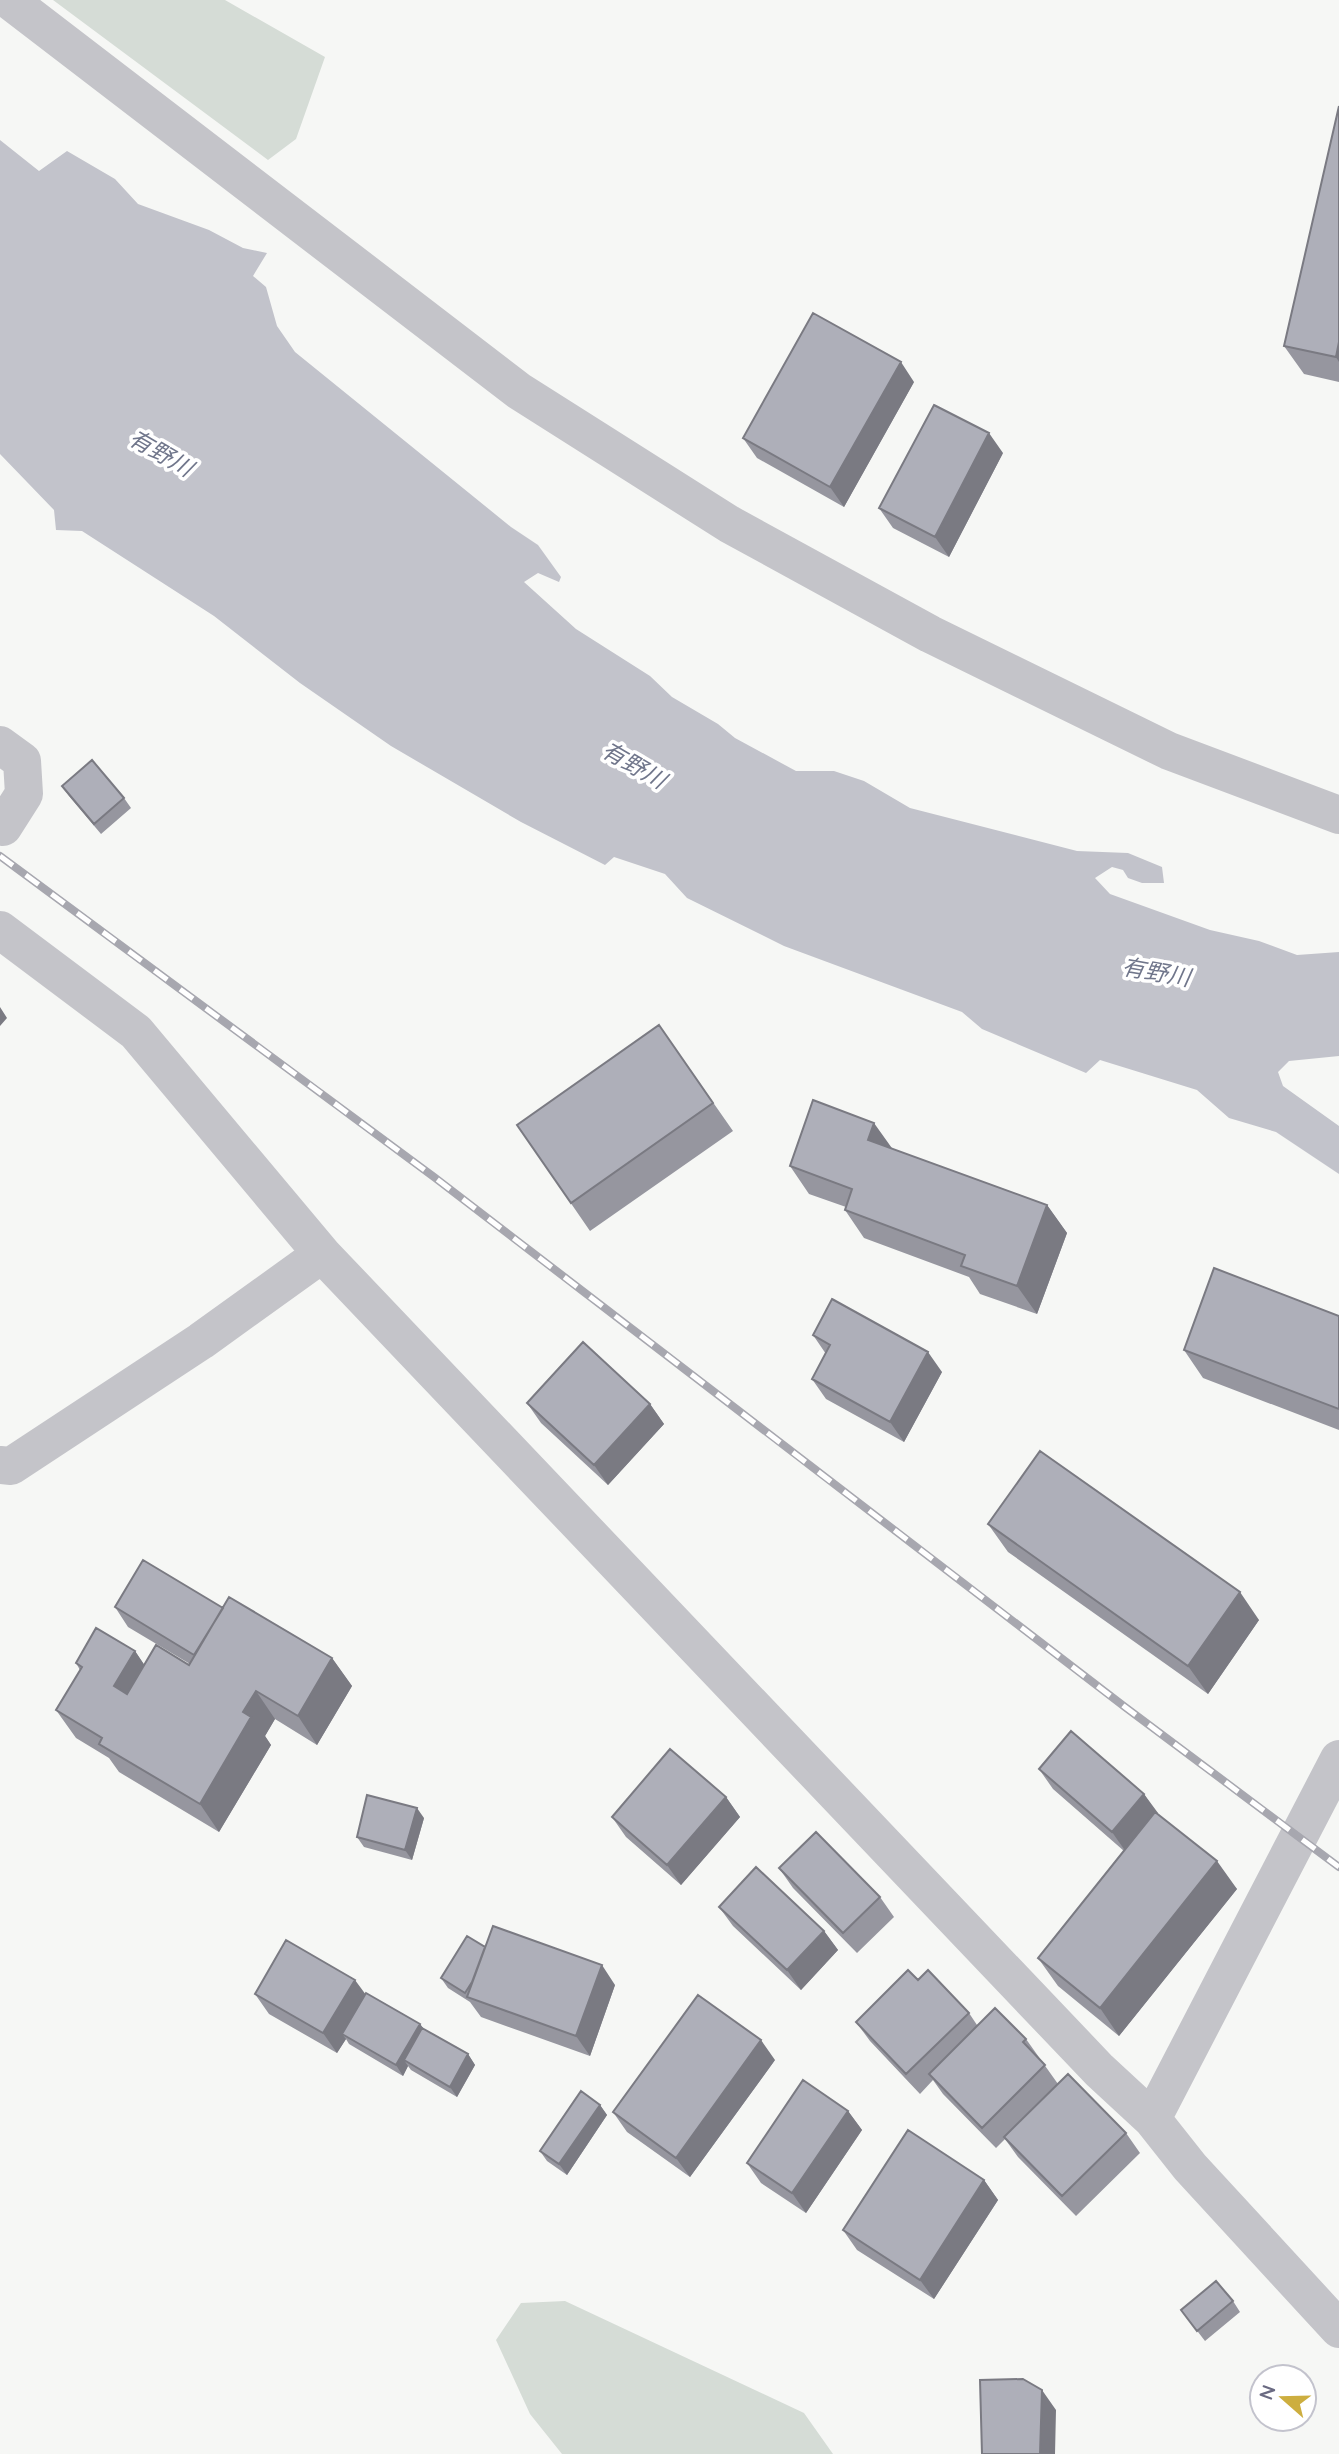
<svg xmlns="http://www.w3.org/2000/svg" width="1339" height="2454" font-family="Quicksand,'Noto Sans JP',sans-serif">
	<rect width="100%" height="100%" fill="#f6f7f5"/>
	<path fill="#d5dcd6" d="M 53,0 L 225,0 L 325,57 L 296,139 L 268,160 Z
		M 565,2301 L 804,2413 L 833,2454 L 562,2454 L 530,2414 L 496,2340 L 521,2303 Z"/>
	<path fill="#c2c3cb" d="M 0,140 L 39,171 L 67,151 L 115,179 L 138,204 L 209,230 L 243,248 L 267,253 L 253,276 L 266,287 L 277,326 L 295,352 L 511,527 L 538,545 L 561,577 L 559,582 L 538,573 L 524,582 L 576,629 L 650,676 L 672,697 L 718,724 L 735,738 L 796,771 L 834,771 L 864,781 L 910,808 L 1077,851 L 1128,853 L 1162,867 L 1164,883 L 1142,883 L 1128,878 L 1123,870 L 1112,867 L 1095,878 L 1110,894 L 1210,930 L 1259,941 L 1297,955 L 1339,952 L 1339,1056 L 1289,1061 L 1278,1072 L 1283,1086 L 1339,1126 L 1339,1174 L 1276,1132 L 1229,1118 L 1197,1090 L 1100,1060 L 1086,1073 L 982,1029 L 962,1012 L 784,946 L 687,898 L 665,874 L 614,857 L 605,865 L 521,822 L 391,746 L 300,683 L 214,616 L 82,531 L 56,530 L 54,510 L 0,454 Z"/>
	<g fill="none" stroke-linecap="round" stroke-linejoin="round">
		<path stroke="#c4c4c9" stroke-width="38" d="M 9,0 L 519,391 L 729,524 L 930,634 L 1169,751 L 1339,815
			M 0,745 L 22,761 L 24,794 L 3,827
			M 0,930 L 136,1032 L 322,1254
			M 0,1465 L 11,1466 L 201,1341 L 322,1254 L 1099,2070 L 1152,2119 L 1190,2167 L 1339,2329
			M 1152,2119 L 1339,1759"/>
		<g stroke="#a7a7af" stroke-width="8">
			<path id="rail" d="M 0,856 L 434,1177 L 1125,1707 L 1339,1867"/>
		</g>
		<use href="#rail" stroke="#fff" stroke-width="5" stroke-dasharray="16" stroke-linecap="butt"/>
	</g>
	<path fill="#96969f" d="M 1339,106 L 1339,382 L 1304,374 L 1284,346 Z
		M 914,382 L 844,507 L 757,458 L 743,438 Z
		M 1003,453 L 949,557 L 893,528 L 879,508 Z
		M 62,786 L 124,798 L 131,808 L 101,834 L 69,796 Z
		M 659,1025 L 733,1131 L 590,1231 L 517,1125 Z
		M 893,1149 L 1047,1205 L 1067,1233 L 1037,1314 L 980,1294 L 969,1277 L 864,1238 L 845,1210 L 846,1207 L 809,1194 L 790,1166 Z
		M 1339,1316 L 1339,1430 L 1203,1378 L 1184,1350 Z
		M 813,1335 L 942,1372 L 904,1442 L 826,1399 L 812,1379 L 826,1354 Z
		M 527,1403 L 650,1404 L 664,1424 L 608,1485 L 541,1423 Z
		M 988,1524 L 1259,1620 L 1208,1694 L 1008,1552 Z
		M 115,1607 L 223,1608 L 332,1658 L 352,1686 L 317,1745 L 275,1719 L 265,1736 L 271,1745 L 219,1832 L 119,1772 L 109,1758 L 76,1738 L 56,1710 L 80,1670 L 76,1663 L 135,1651 L 144,1665 L 190,1664 L 128,1627 Z
		M 1039,1769 L 1144,1794 L 1157,1814 L 1237,1889 L 1119,2036 L 1058,1986 L 1038,1958 L 1124,1851 L 1053,1789 Z
		M 726,1797 L 740,1817 L 681,1885 L 626,1837 L 612,1817 Z
		M 424,1818 L 412,1860 L 364,1847 L 357,1837 Z
		M 779,1868 L 880,1897 L 894,1917 L 857,1953 L 793,1888 Z
		M 719,1907 L 824,1931 L 838,1950 L 801,1990 L 733,1926 Z
		M 485,1947 L 615,1985 L 590,2056 L 481,2017 L 470,2002 L 448,1988 L 441,1978 Z
		M 918,1980 L 969,2013 L 977,2025 L 1026,2039 L 1058,2084 L 1126,2133 L 1140,2153 L 1076,2216 L 1018,2157 L 1005,2139 L 996,2148 L 943,2094 L 933,2080 L 920,2094 L 870,2041 L 856,2022 Z
		M 255,1994 L 365,1994 L 420,2024 L 424,2029 L 468,2054 L 475,2065 L 457,2097 L 411,2070 L 408,2066 L 403,2076 L 349,2044 L 346,2039 L 337,2053 L 269,2014 Z
		M 775,2060 L 690,2177 L 627,2132 L 613,2112 Z
		M 600,2105 L 607,2115 L 567,2175 L 547,2161 L 540,2151 Z
		M 848,2111 L 862,2130 L 806,2213 L 761,2183 L 747,2163 Z
		M 984,2180 L 998,2200 L 934,2299 L 857,2250 L 843,2230 Z
		M 1233,2301 L 1240,2312 L 1205,2341 L 1181,2310 Z"/>
	<path fill="#7a7a82" d="M 1339,342 L 1339,362 L 1336,357 Z
		M 901,362 L 914,382 L 844,507 L 830,487 Z
		M 989,433 L 1003,453 L 949,557 L 935,537 Z
		M 0,1007 L 7,1018 L 0,1026 Z
		M 874,1123 L 894,1151 L 868,1140 Z
		M 1047,1205 L 1067,1233 L 1037,1314 L 1017,1286 Z
		M 928,1352 L 942,1372 L 904,1442 L 890,1422 Z
		M 650,1404 L 664,1424 L 608,1485 L 594,1465 Z
		M 1240,1592 L 1259,1620 L 1208,1694 L 1188,1666 Z
		M 135,1651 L 154,1679 L 134,1714 L 114,1686 Z
		M 332,1658 L 352,1686 L 317,1745 L 298,1716 Z
		M 256,1691 L 275,1719 L 265,1736 L 271,1745 L 219,1832 L 200,1804 L 243,1712 Z
		M 1144,1794 L 1158,1813 L 1126,1852 L 1112,1832 Z
		M 726,1797 L 740,1817 L 681,1885 L 667,1865 Z
		M 417,1808 L 424,1818 L 412,1860 L 405,1850 Z
		M 1217,1861 L 1237,1889 L 1119,2036 L 1100,2008 Z
		M 824,1931 L 838,1950 L 801,1990 L 787,1970 Z
		M 602,1965 L 615,1985 L 590,2056 L 576,2036 Z
		M 355,1980 L 369,1999 L 342,2034 L 346,2039 L 337,2053 L 323,2033 Z
		M 420,2024 L 427,2034 L 404,2060 L 408,2066 L 403,2076 L 396,2065 Z
		M 761,2040 L 775,2060 L 690,2177 L 676,2158 Z
		M 468,2054 L 475,2065 L 457,2097 L 450,2087 Z
		M 600,2105 L 607,2115 L 567,2175 L 559,2164 Z
		M 848,2111 L 862,2130 L 806,2213 L 792,2193 Z
		M 984,2180 L 998,2200 L 934,2299 L 920,2280 Z
		M 1042,2390 L 1056,2410 L 1055,2454 L 1040,2454 Z"/>
	<path fill="#aeafb9" stroke="#7a7a82" stroke-width="2" d="M 1339,106 L 1339,342 L 1336,357 L 1284,346 Z
		M 813,313 L 901,362 L 830,487 L 743,438 Z
		M 934,405 L 989,433 L 935,537 L 879,508 Z
		M 92,760 L 124,798 L 94,824 L 62,786 Z
		M 659,1025 L 713,1103 L 571,1203 L 517,1125 Z
		M 813,1100 L 874,1123 L 868,1140 L 1047,1205 L 1017,1286 L 961,1266 L 965,1255 L 845,1210 L 852,1189 L 790,1166 Z
		M 1214,1268 L 1339,1316 L 1339,1409 L 1184,1350 Z
		M 832,1299 L 928,1352 L 890,1422 L 812,1379 L 830,1345 L 813,1335 Z
		M 583,1342 L 650,1404 L 594,1465 L 527,1403 Z
		M 1040,1451 L 1240,1592 L 1188,1666 L 988,1524 Z
		M 143,1560 L 223,1608 L 194,1655 L 115,1607 Z
		M 229,1597 L 332,1658 L 298,1716 L 256,1691 L 243,1712 L 251,1717 L 200,1804 L 99,1744 L 102,1738 L 56,1710 L 82,1667 L 76,1663 L 96,1628 L 135,1651 L 114,1686 L 127,1694 L 156,1645 L 189,1665 Z
		M 1071,1731 L 1144,1794 L 1112,1832 L 1039,1769 Z
		M 670,1749 L 726,1797 L 667,1865 L 612,1817 Z
		M 367,1795 L 417,1808 L 405,1850 L 357,1837 Z
		M 1155,1812 L 1217,1861 L 1100,2008 L 1038,1958 Z
		M 816,1832 L 880,1897 L 843,1933 L 779,1868 Z
		M 756,1867 L 824,1931 L 787,1970 L 719,1907 Z
		M 493,1926 L 602,1965 L 576,2036 L 467,1997 Z
		M 467,1936 L 485,1947 L 472,1982 L 465,1993 L 441,1978 Z
		M 286,1940 L 355,1980 L 323,2033 L 255,1994 Z
		M 908,1970 L 918,1980 L 928,1970 L 969,2013 L 906,2074 L 856,2022 Z
		M 366,1993 L 420,2024 L 396,2065 L 342,2034 Z
		M 698,1995 L 761,2040 L 676,2158 L 613,2112 Z
		M 995,2008 L 1026,2039 L 1023,2042 L 1045,2065 L 982,2128 L 929,2074 Z
		M 422,2028 L 468,2054 L 450,2087 L 404,2060 Z
		M 1068,2074 L 1126,2133 L 1062,2196 L 1004,2137 Z
		M 803,2080 L 848,2111 L 792,2193 L 747,2163 Z
		M 581,2091 L 600,2105 L 559,2164 L 540,2151 Z
		M 908,2130 L 984,2180 L 920,2280 L 843,2230 Z
		M 1216,2281 L 1233,2301 L 1197,2331 L 1181,2310 Z
		M 1023,2379 L 1042,2390 L 1040,2454 L 982,2454 L 980,2380 Z"/>
	<g text-anchor="middle" stroke-width="7" stroke-linejoin="round" paint-order="stroke">
		<g font-size="23" font-style="italic" fill="#70768b" stroke="#fff">
			<text transform="translate(161 453) rotate(30)" y="8">有野川</text>
			<text transform="translate(634 765) rotate(30)" y="8">有野川</text>
			<text transform="translate(1156 972) rotate(10)" y="8">有野川</text>
		</g>
	</g>
	<g transform="translate(1283 2398) rotate(290)"><circle r="33" fill="#ffffff" stroke="#c3c3cd" stroke-width="2"/>
	<path d="M0-5L12 26L0 18L-12 26Z" fill="#cdae3f"/>
	<text y="-10" font-size="19" font-weight="bold" text-anchor="middle" fill="#6a6a82">N</text>
	</g>
</svg>
